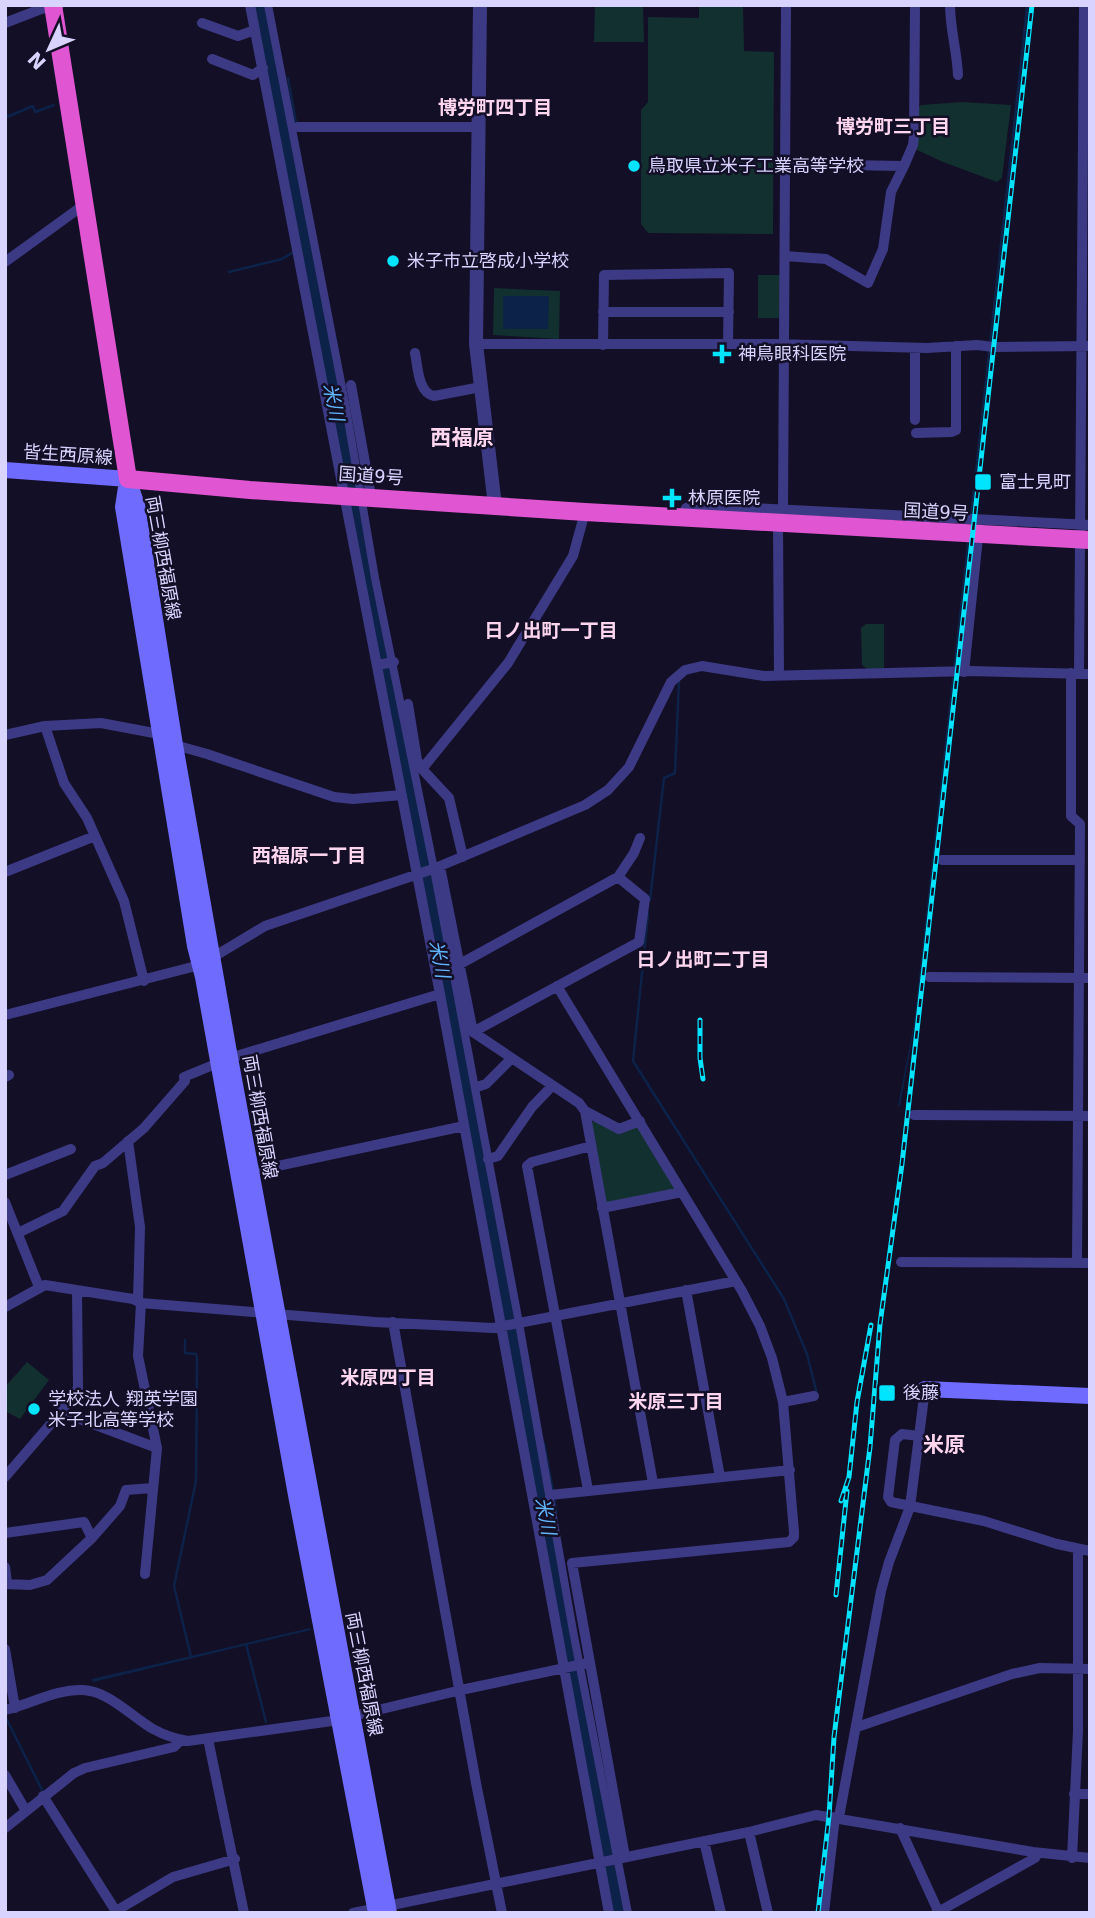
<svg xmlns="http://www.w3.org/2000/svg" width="1095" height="1918" font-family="'DejaVu Sans','Noto Sans JP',sans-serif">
	<rect width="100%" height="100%" fill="#130f26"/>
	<path fill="#12302f" d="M 595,5 L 643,5 L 644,42 L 594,42 Z
		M 699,5 L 743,5 L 744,51 L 774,52 L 773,234 L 648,233 L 641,224 L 641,110 L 648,102 L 648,17 L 699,18 Z
		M 962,102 L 1011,105 L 1002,178 L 997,182 L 943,162 L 915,149 L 918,108 L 921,105 Z
		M 758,275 L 781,275 L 780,318 L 758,318 Z
		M 494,288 L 560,291 L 559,339 L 493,335 Z
		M 866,624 L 884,624 L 884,669 L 867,669 L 862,665 L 861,628 Z
		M 595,1120 L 639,1128 L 675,1188 L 674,1191 L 608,1203 L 605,1201 L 590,1123 Z
		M 27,1362 L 49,1380 L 20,1419 L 5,1411 L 5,1387 Z"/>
	<path fill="#0c2248" d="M 1026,5 L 1029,5 L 915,1024 L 900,1106 L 898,1106 L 914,1024 Z
		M 503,296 L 549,296 L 548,329 L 503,329 Z
		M 310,1628 L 311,1630 L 93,1682 L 92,1679 Z"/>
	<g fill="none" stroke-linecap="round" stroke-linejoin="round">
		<path stroke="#0c2248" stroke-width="2.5" d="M 288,78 L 296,123
			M 5,113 L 7,117 L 33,106 L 35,112 L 54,105
			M 229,272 L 282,259 L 292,253
			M 650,900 L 664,778 L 675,773 L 679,681
			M 648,914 L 633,1061 L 784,1299 L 807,1354 L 817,1394
			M 185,1340 L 185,1353 L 196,1354 L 197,1358 L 196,1481 L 174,1586 L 191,1657
			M 544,1443 L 553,1491
			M 554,1498 L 556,1512
			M 246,1644 L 266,1722
			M 5,1716 L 43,1792"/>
		<path stroke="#0c2248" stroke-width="16" d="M 258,5 L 454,1015 L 621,1913"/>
		<path stroke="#3d3a85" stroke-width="8" d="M 268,5 L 346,408 L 375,578 L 433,864 L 519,1323 L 573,1631 L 628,1913"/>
		<path stroke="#3d3a85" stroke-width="10" d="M 250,5 L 440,994 L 609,1913
			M 950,5 C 950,29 957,51 958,75
			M 5,23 L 41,9 L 59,5
			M 202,23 L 238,36 L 255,30
			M 212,59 L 253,75 L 263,68
			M 298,127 L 478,127
			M 787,164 L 904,166 L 913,145 L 914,136 L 915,5
			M 785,256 L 826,259 L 868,283 L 883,249 L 891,192 L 904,166
			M 5,262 L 85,204
			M 603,312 L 729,312
			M 476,344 L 775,344 L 927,348 L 977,345 L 993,347 L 1090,346
			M 603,345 L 604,275 L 729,273 L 728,344
			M 415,353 C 418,367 418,393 434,396 L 481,387
			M 351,385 L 371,496
			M 915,420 L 915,348
			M 916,433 L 951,432 L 956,430 L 956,346
			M 783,510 L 786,5
			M 681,518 L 686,508 L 693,505 L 1090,525
			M 778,524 L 779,675
			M 377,665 L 394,662
			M 964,672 L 979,528
			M 1071,673 L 1071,816 L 1080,824 L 1077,1263
			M 1079,674 L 1084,5
			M 408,704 L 417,760 L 422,769 L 449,798 L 463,857
			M 45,726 L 64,783 L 87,818 L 124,901 L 144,981
			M 5,735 L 45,726 L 101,723 L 159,734
			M 175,745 L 207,754 L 334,797 L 353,799 L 402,795
			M 422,769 L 508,663 L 573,556 L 585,512
			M 942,860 L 1078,860
			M 440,867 L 473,1032 L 579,1103 L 585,1111 L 653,1483
			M 5,872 L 95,836
			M 618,877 L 634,853 L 640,838
			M 460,964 L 618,877 L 645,899 L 639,942 L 473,1032
			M 929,977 L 1090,978
			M 557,986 L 742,1291 L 760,1326 L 772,1358 L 783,1402 L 794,1532 L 794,1537 L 789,1542 L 572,1563 L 625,1857
			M 5,1015 L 200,965 L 265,926 L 433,869 L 585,805 L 608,790 L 629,767 L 671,682 L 685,670 L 702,666 L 764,676 L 971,671 L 1090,674
			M 5,1077 L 9,1075
			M 480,1086 L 486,1084 L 511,1059
			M 585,1111 L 619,1129 L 640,1121
			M 914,1115 L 1090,1116
			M 128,1141 L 140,1227 L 138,1301
			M 488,1159 L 498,1156 L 532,1107 L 552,1086
			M 250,1172 L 464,1126
			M 5,1175 L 71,1149
			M 5,1202 L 39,1287
			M 602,1208 L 682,1192
			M 18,1233 L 63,1211 L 95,1166 L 103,1163 L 144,1128 L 185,1081 L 184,1077 L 230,1058 L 440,994
			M 901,1262 L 1090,1263
			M 686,1290 L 720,1477
			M 141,1303 L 138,1356 L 157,1448 L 145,1574
			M 5,1307 L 45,1285 L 133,1299 L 141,1303 L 375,1322 L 493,1328 L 736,1281
			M 393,1322 L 476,1783 L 502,1913
			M 783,1402 L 814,1396
			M 61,1412 L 157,1448
			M 919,1436 L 902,1434 L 895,1440 L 888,1497 L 891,1502 L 984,1521 L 1057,1544 L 1090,1551
			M 5,1477 L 61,1412 L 78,1388 L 77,1290
			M 588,1490 L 527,1166 L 532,1162 L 591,1146
			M 550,1495 L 790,1470
			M 5,1533 L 84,1522 L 92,1538
			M 5,1567 L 7,1583
			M 5,1584 L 30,1585 L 47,1580 L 92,1538 L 120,1506 L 126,1490 L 153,1488
			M 5,1649 L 15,1708
			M 5,1710 C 31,1704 56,1689 83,1690 C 109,1691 132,1717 153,1729 C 164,1735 176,1739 188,1741 L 332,1721 L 461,1690 L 588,1663
			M 857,1727 L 1012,1674 L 1040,1668 L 1090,1669
			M 208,1739 L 244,1913
			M 5,1775 L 26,1811
			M 1074,1794 L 1090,1794
			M 43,1796 L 117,1913
			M 839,1817 L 881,1591 L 889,1562 L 910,1507 L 925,1389
			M 5,1828 L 74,1773 L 85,1768 L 174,1747 L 181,1740
			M 900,1828 L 939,1913
			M 749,1832 L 768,1913
			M 704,1841 L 721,1913
			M 1072,1858 L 1078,1731 L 1078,1549
			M 116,1911 L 173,1877 L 235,1859
			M 353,1913 L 749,1832 L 816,1815 L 1033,1852 L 1090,1858
			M 824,1913 L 835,1817
			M 936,1913 L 1035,1858 L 1038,1853"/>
		<path stroke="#3d3a85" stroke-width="14" d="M 480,5 L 476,344 L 495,506"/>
		<path stroke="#6f6bff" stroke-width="16" d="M 5,470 L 128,479
			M 128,479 L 137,505 L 175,745 L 230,1058 L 389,1913
			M 127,481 L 123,507 L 195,946 L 203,977 L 296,1495 L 376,1913
			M 925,1389 L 1090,1396"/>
		<path stroke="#e055d1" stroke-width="18" d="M 53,5 L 128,479 L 250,490 L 585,512 L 1090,540"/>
		<g stroke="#00e5ff" stroke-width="5">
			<path id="rail" d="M 700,1020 L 700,1058 L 703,1079
				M 841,1501 L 849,1477 L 857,1402 L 871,1325
				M 836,1595 L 847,1491
				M 818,1913 L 829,1816 L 834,1737 L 870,1447 L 880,1324 L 902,1164 L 1032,5"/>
		</g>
		<use href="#rail" stroke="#130f26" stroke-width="2.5" stroke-dasharray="8" stroke-linecap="butt"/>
	</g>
	<g fill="#00e5ff" stroke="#130f26" stroke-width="2.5">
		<circle cx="634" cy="166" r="7"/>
		<circle cx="393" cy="261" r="7"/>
		<path d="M718.5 343.5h7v7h7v7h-7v7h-7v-7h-7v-7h7z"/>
		<rect x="974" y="473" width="18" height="18" rx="3.5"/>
		<path d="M668.5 487.5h7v7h7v7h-7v7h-7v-7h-7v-7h7z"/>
		<rect x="878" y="1384" width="18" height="18" rx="3.5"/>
		<circle cx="34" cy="1409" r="7"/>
	</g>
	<g text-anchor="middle" stroke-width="5" stroke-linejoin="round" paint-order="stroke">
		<g font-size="18" fill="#d9d4ff" stroke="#130f26" text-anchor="start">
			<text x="648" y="172">鳥取県立米子工業高等学校</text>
			<text x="407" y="267">米子市立啓成小学校</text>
			<text x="738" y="360">神鳥眼科医院</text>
			<text x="999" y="488">富士見町</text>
			<text x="688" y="504">林原医院</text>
			<text x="903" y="1399">後藤</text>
			<text x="48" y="1405">学校法人 翔英学園<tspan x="48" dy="21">米子北高等学校</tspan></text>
		</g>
		<g font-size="18" fill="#d9d4ff" stroke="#130f26">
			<text transform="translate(68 455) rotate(4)" y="6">皆生西原線</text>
			<text transform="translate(371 476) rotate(4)" y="6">国道9号</text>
			<text transform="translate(936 512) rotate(3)" y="6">国道9号</text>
			<text transform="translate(163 558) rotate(80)" y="6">両三柳西福原線</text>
			<text transform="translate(260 1117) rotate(80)" y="6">両三柳西福原線</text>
			<text transform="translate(364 1674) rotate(79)" y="6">両三柳西福原線</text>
		</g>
		<g font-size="19" font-weight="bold" fill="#ffd6f0" stroke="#130f26">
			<text x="495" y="114">博労町四丁目</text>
			<text x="893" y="133">博労町三丁目</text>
			<text x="551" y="637">日ノ出町一丁目</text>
			<text x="309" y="862">西福原一丁目</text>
			<text x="703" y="966">日ノ出町二丁目</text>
			<text x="388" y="1384">米原四丁目</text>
			<text x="676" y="1408">米原三丁目</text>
		</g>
		<g font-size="19" font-style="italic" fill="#62b6ff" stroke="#130f26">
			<text transform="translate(334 402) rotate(79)" y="7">米川</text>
			<text transform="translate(440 959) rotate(79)" y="7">米川</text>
			<text transform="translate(546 1516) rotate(79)" y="7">米川</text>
		</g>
		<g font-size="21" font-weight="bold" fill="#ffd6f0" stroke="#130f26">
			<text x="462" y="445">西福原</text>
			<text x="944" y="1452">米原</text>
		</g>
	</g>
	<rect width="1095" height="1918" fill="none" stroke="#d9d4ff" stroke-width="14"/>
	<g transform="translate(49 49) rotate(226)" stroke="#130f26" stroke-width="5" paint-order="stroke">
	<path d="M0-5L12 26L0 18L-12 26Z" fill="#d9d4ff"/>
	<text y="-10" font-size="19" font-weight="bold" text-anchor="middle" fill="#d9d4ff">N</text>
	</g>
</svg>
